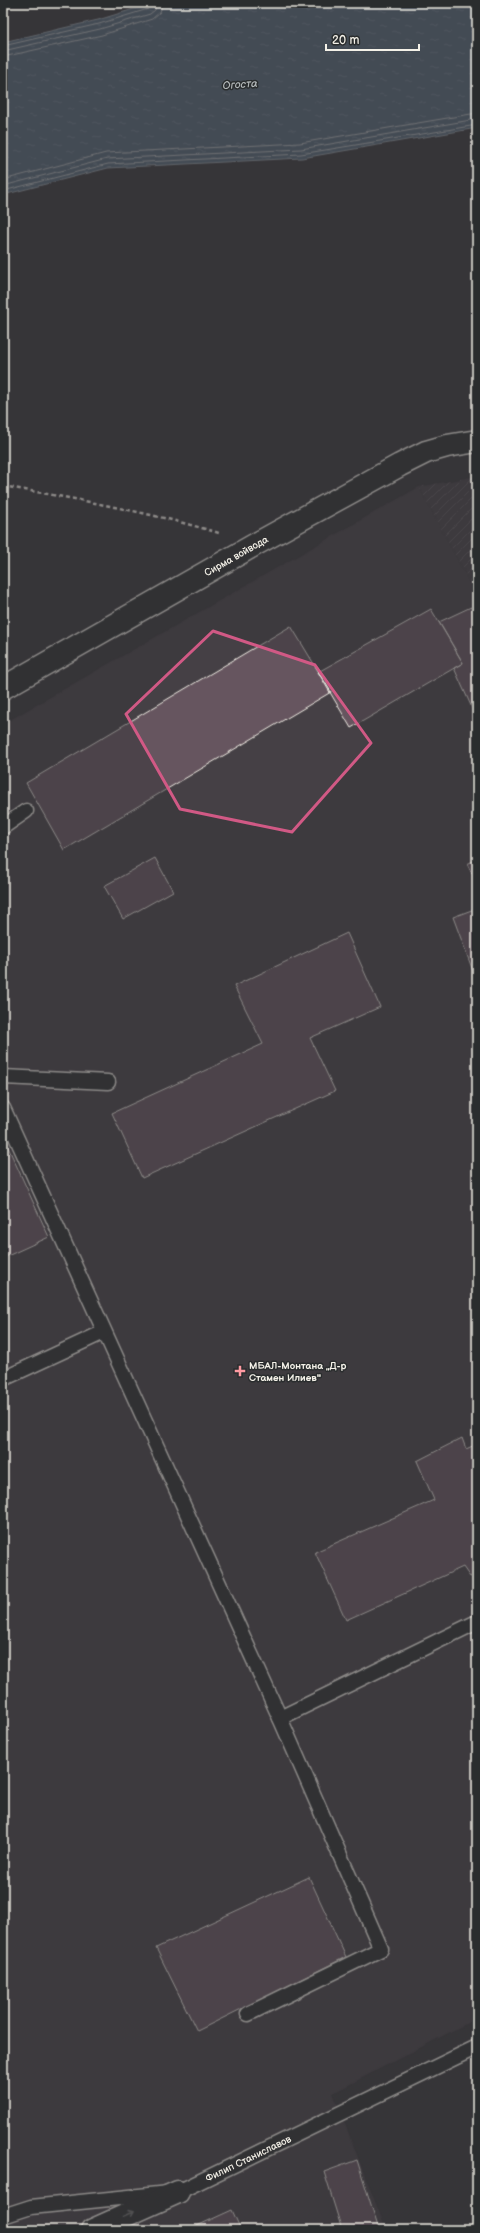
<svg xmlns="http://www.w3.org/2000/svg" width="480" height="2233" font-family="'Balsamiq Sans',sans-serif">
	<defs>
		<pattern id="industrial-furrows" width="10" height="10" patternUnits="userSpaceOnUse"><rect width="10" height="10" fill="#443f44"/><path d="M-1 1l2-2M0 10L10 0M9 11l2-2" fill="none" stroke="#605b5f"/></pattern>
		<pattern id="water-ripples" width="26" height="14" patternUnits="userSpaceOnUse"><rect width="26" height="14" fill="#536676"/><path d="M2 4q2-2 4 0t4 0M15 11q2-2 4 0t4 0" fill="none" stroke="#6c7c8a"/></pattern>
	</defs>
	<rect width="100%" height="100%" fill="#363538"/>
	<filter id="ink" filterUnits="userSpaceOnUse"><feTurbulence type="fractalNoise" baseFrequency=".025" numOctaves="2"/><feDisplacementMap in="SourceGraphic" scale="8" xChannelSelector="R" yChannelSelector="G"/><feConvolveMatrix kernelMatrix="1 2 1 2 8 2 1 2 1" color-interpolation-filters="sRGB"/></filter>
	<g filter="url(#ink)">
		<path fill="#443f44" d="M 419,487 L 477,596 L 477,2018 L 333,2093 L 386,2230 L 3,2230 L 3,724 Z"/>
		<path fill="url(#industrial-furrows)" d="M 477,476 L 477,596 L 419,487 Z"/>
		<path fill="url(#water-ripples)" stroke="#939ea4" d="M 153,3 L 477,3 L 477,128 L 302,158 L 108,168 L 3,195 L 3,42 L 98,20 Z"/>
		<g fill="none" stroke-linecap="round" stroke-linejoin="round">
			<path stroke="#b4b9ba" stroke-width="1" d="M 3,46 L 99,24 L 148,9 L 151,3
				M 3,51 L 100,29 L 150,14 L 155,10 L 157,3
				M 3,57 L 102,35 L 152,19 L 160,12 L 163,3
				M 3,180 L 106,153 L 300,143 L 477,113
				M 3,186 L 107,159 L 301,149 L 477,119
				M 3,191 L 108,164 L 301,154 L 477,125"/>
		</g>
		<path fill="#66555f" stroke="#f4f1e8" d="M 471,607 L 477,619 L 477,719 L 454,668 L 463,663 L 439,622 Z
			M 431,609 L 463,663 L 351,728 L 318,672 Z
			M 291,626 L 331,692 L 64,850 L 26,783 Z
			M 155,858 L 173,891 L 123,919 L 104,886 Z
			M 477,859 L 477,883 L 467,864 Z
			M 477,908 L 477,969 L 473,971 L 453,917 Z
			M 347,933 L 380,1007 L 310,1038 L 335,1091 L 142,1178 L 112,1113 L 263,1044 L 234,986 Z
			M 3,1136 L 49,1237 L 3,1258 Z
			M 462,1438 L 466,1449 L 477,1444 L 477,1574 L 470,1577 L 463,1567 L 346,1620 L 315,1552 L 434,1500 L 417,1461 Z
			M 309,1877 L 346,1957 L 197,2031 L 156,1948 Z
			M 357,2160 L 379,2230 L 342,2230 L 324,2172 Z
			M 232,2210 L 241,2230 L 188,2230 Z"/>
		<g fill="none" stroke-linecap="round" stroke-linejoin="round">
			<g stroke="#f4f1e8" stroke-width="17">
				<g id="lane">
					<path d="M 3,827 L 26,811"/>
					<path d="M 3,1077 L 108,1082"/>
					<path d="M 3,1108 L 280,1718 L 381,1949 L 248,2014"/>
					<path d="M 3,1379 L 104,1332"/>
					<path d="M 280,1718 L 477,1622"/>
					<path id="s1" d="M 3,2216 L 31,2207 L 178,2192 L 477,2047"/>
				</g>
			</g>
			<g stroke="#f4f1e8" stroke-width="25">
				<g id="street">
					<path id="s2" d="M 3,688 L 256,544 L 400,465 L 426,452 L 447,446 L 477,441"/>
				</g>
			</g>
			<g stroke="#f4f1e8" stroke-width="25">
				<path id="secondary" d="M 93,2230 L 178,2192"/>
			</g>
			<path stroke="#f4f1e8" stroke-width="2.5" stroke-dasharray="4 3" stroke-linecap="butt" d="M 3,486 C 76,499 149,512 219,533"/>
			<use href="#lane" stroke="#2a2d2e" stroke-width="14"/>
			<use href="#street" stroke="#2a2d2e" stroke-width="22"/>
			<use href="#secondary" stroke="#2a2d2e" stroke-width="22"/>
		</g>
		<defs><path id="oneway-shaft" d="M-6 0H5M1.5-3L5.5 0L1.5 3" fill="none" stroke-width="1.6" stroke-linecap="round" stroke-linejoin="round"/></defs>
		<use stroke="#71726f" href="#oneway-shaft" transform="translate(128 2214) rotate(-24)"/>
	</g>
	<path d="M0 0H480V2233H0ZM 213,631 L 315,665 L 371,743 L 292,832 L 180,809 L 126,714 Z" fill="#363538" fill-opacity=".55" fill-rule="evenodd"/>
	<path fill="none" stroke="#d15985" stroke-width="3" stroke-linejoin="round" d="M 213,631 L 315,665 L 371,743 L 292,832 L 180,809 L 126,714 Z"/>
	<path fill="#ff9aa2" stroke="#2a2d2e" stroke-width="1.5" d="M238 1365h4v4h4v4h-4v4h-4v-4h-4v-4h4z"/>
	<g text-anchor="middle" stroke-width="3" stroke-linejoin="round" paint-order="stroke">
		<g font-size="10" fill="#f4f1e8" stroke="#2a2d2e">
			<text dy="4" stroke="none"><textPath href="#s2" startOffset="268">Сирма войвода</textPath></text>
			<text dy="4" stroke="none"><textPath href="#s1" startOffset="255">Филип Станиславов</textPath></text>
		</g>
		<g font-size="10" font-weight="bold" fill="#f4f1e8" stroke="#2a2d2e" text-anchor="start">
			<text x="249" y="1369">МБАЛ-Монтана „Д-р<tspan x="249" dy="12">Стамен Илиев"</tspan></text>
		</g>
		<g font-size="11" font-style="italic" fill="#b4b9ba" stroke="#2a2d2e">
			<text transform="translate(240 84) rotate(-4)" y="4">Огоста</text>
		</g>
	</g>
	<rect width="480" height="2233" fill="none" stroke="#2a2d2e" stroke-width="16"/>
	<rect x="8" y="8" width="464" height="2217" fill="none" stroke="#f4f1e8" stroke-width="1.5" filter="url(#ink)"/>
	<path d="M326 44v6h93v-6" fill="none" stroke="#f4f1e8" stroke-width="2"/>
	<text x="332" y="44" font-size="12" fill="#f4f1e8" stroke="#2a2d2e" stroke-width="3" paint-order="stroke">20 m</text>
</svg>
